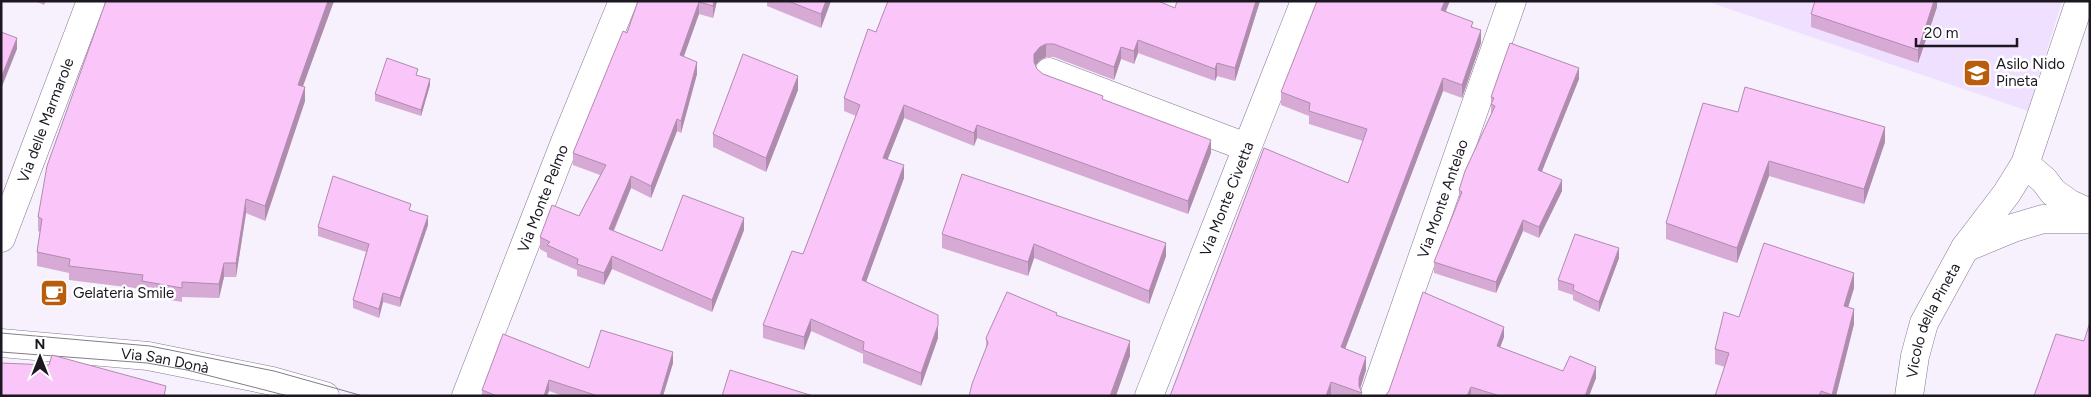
<svg xmlns="http://www.w3.org/2000/svg" width="2091" height="397" font-family="Figtree,sans-serif">
	<rect width="100%" height="100%" fill="#f6f1fd"/>
	<path fill="#eee0fe" d="M 1706,1 L 2062,1 L 2028,111 Z"/>
	<g fill="none" stroke-linecap="round" stroke-linejoin="round">
		<g stroke="#857993" stroke-width="29">
			<g id="minor">
				<path d="M 1049,72 L 1246,147"/>
				<path d="M 2025,164 L 2044,180 L 2053,192 L 2070,204 L 2090,213"/>
				<path id="s1" d="M 1,238 L 91,1"/>
				<path d="M 1965,248 L 2013,228 L 2043,219 L 2090,219"/>
				<path id="s2" d="M 466,396 L 565,142 L 623,1"/>
				<path id="s3" d="M 1149,396 L 1305,1"/>
				<path id="s4" d="M 1374,396 L 1512,1"/>
				<path id="s5" d="M 1909,396 L 1915,356 L 1924,323 L 1965,248 L 2007,193 L 2025,164 L 2080,1"/>
			</g>
		</g>
		<g stroke="#857993" stroke-width="29">
			<g id="tertiary">
				<path id="s6" d="M 1,343 L 148,356 L 272,381 L 325,396"/>
			</g>
		</g>
		<use href="#minor" stroke="#fff" stroke-width="28"/>
		<use href="#tertiary" stroke="#fff" stroke-width="28"/>
		<path stroke="#827d87" stroke-width="1" d="M 1,333 L 150,346 L 274,371 L 363,396
			M 1,352 L 147,363 L 187,370 L 288,396"/>
	</g>
	<path fill="#d7aad6" d="M 35,1 L 46,1 L 44,5 Z
		M 106,1 L 334,1 L 302,87 L 305,101 L 265,221 L 246,213 L 236,277 L 224,277 L 219,298 L 182,297 L 182,302 L 142,295 L 142,289 L 69,280 L 69,273 L 37,266 L 37,252 L 40,232 L 38,231 L 38,217 Z
		M 638,1 L 717,1 L 713,18 L 699,14 L 684,56 L 697,74 L 681,133 L 677,131 L 651,198 L 631,188 L 614,231 L 662,251 L 744,230 L 712,312 L 612,269 L 604,285 L 577,276 L 577,270 L 547,257 L 547,253 L 540,249 L 540,237 L 579,216 L 600,175 L 573,165 L 573,153 L 627,33 Z
		M 767,1 L 831,1 L 821,28 L 767,6 Z
		M 1260,1 L 1235,81 L 1217,76 L 1215,81 L 1138,53 L 1134,64 L 1121,59 L 1114,80 L 1054,57 L 1046,57 L 1040,60 L 1035,66 L 1037,69 L 1043,74 L 1103,99 L 1211,153 L 1188,214 L 977,138 L 974,146 L 904,118 L 887,160 L 904,178 L 866,282 L 938,338 L 921,386 L 863,363 L 863,354 L 811,331 L 804,350 L 763,338 L 763,325 L 803,254 L 856,116 L 844,111 L 844,98 L 876,32 Z
		M 1937,1 L 1937,7 L 1918,63 L 1811,27 L 1811,14 Z
		M 1446,11 L 1473,27 L 1481,43 L 1462,98 L 1443,91 L 1345,348 L 1366,370 L 1360,389 L 1362,393 L 1362,396 L 1334,396 L 1331,395 L 1170,396 L 1348,183 L 1363,141 L 1309,124 L 1309,116 L 1281,105 L 1281,92 Z
		M 418,76 L 430,85 L 421,116 L 375,101 L 375,94 Z
		M 1579,79 L 1542,171 L 1562,191 L 1539,238 L 1523,231 L 1496,293 L 1434,273 L 1434,262 L 1459,200 L 1459,190 L 1491,115 L 1491,97 Z
		M 798,90 L 766,172 L 713,147 L 713,134 Z
		M 1738,112 L 1885,142 L 1864,204 L 1769,176 L 1737,263 L 1666,239 L 1666,223 Z
		M 411,211 L 428,225 L 400,307 L 383,302 L 379,318 L 353,308 L 353,300 L 366,252 L 318,236 L 318,227 Z
		M 942,234 L 1166,256 L 1149,304 L 1034,258 L 1028,276 L 942,248 Z
		M 1619,258 L 1599,312 L 1573,300 L 1573,295 L 1558,290 L 1558,280 Z
		M 1854,288 L 1848,307 L 1854,324 L 1836,396 L 1715,396 L 1725,367 L 1715,364 L 1715,349 L 1739,317 Z
		M 1057,315 L 1130,356 L 986,350 L 986,338 Z
		M 1504,337 L 1500,347 L 1563,371 L 1596,378 L 1589,396 L 1385,396 Z
		M 673,363 L 663,396 L 563,396 L 549,391 L 547,396 L 482,396 L 482,390 L 589,368 Z"/>
	<path fill="#af8bae" d="M 328,1 L 334,1 L 298,100 L 298,85 Z
		M 714,1 L 717,1 L 713,18 L 713,6 Z
		M 826,1 L 831,1 L 821,28 L 821,14 Z
		M 1256,1 L 1260,1 L 1235,81 L 1235,68 Z
		M 1445,1 L 1450,1 L 1441,23 L 1441,10 Z
		M 1934,1 L 1937,1 L 1937,7 L 1918,63 L 1918,50 Z
		M 699,2 L 699,14 L 680,67 L 680,55 Z
		M 1481,30 L 1481,43 L 1462,98 L 1462,85 Z
		M 17,38 L 17,49 L 1,89 L 1,78 Z
		M 1138,40 L 1138,53 L 1134,64 L 1134,51 Z
		M 1046,44 L 1046,57 L 1040,60 L 1034,67 L 1034,75 L 1034,54 L 1040,47 Z
		M 1121,47 L 1121,59 L 1114,80 L 1114,67 Z
		M 697,62 L 697,74 L 681,133 L 681,121 Z
		M 1217,63 L 1217,76 L 1215,81 L 1215,69 Z
		M 1579,68 L 1579,79 L 1538,181 L 1538,170 Z
		M 798,76 L 798,90 L 766,172 L 766,158 Z
		M 1443,78 L 1443,91 L 1341,360 L 1341,347 Z
		M 430,79 L 430,85 L 421,116 L 421,110 Z
		M 305,87 L 305,101 L 265,221 L 265,206 Z
		M 904,105 L 904,118 L 883,171 L 883,158 Z
		M 677,119 L 677,131 L 651,198 L 651,186 Z
		M 977,125 L 977,138 L 974,146 L 974,133 Z
		M 1885,127 L 1885,142 L 1864,204 L 1864,189 Z
		M 1211,140 L 1211,153 L 1188,214 L 1188,201 Z
		M 1769,161 L 1769,176 L 1737,263 L 1737,248 Z
		M 904,165 L 904,178 L 862,293 L 862,280 Z
		M 631,176 L 631,188 L 609,241 L 609,229 Z
		M 1562,180 L 1562,191 L 1539,238 L 1539,227 Z
		M 246,199 L 246,213 L 236,277 L 236,263 Z
		M 428,216 L 428,225 L 400,307 L 400,298 Z
		M 744,218 L 744,230 L 712,312 L 712,300 Z
		M 1523,220 L 1523,231 L 1496,293 L 1496,282 Z
		M 1166,243 L 1166,256 L 1149,304 L 1149,291 Z
		M 1034,244 L 1034,258 L 1028,276 L 1028,262 Z
		M 1619,248 L 1619,258 L 1599,312 L 1599,302 Z
		M 612,256 L 612,269 L 604,285 L 604,273 Z
		M 224,263 L 224,277 L 219,298 L 219,284 Z
		M 1854,273 L 1854,288 L 1844,321 L 1844,306 Z
		M 383,293 L 383,302 L 379,318 L 379,309 Z
		M 1854,309 L 1854,324 L 1836,396 L 1832,396 Z
		M 811,319 L 811,331 L 804,350 L 804,337 Z
		M 938,325 L 938,338 L 921,386 L 921,373 Z
		M 1504,327 L 1504,337 L 1497,356 L 1497,346 Z
		M 1130,341 L 1130,356 L 1116,396 L 1110,396 Z
		M 673,352 L 673,363 L 663,396 L 660,396 Z
		M 1366,357 L 1366,370 L 1359,392 L 1359,378 Z
		M 1596,367 L 1596,378 L 1589,396 L 1585,396 Z
		M 549,380 L 549,391 L 547,396 L 544,396 Z
		M 1331,382 L 1331,396 L 1326,396 Z
		M 1471,387 L 1471,396 L 1467,396 Z"/>
	<path fill="#fac6f9" stroke="#af8bae" d="M 106,1 L 328,1 L 298,85 L 305,87 L 265,206 L 246,199 L 236,263 L 224,263 L 219,284 L 182,282 L 182,288 L 142,281 L 143,275 L 69,266 L 70,259 L 37,252 L 42,219 L 38,217 L 47,166 Z
		M 638,1 L 714,1 L 713,6 L 699,2 L 680,55 L 697,62 L 681,121 L 677,119 L 651,186 L 631,176 L 609,229 L 662,251 L 683,195 L 744,218 L 712,300 L 612,256 L 604,273 L 577,264 L 578,259 L 547,245 L 550,242 L 540,237 L 552,205 L 579,216 L 606,165 L 573,153 L 623,31 L 627,33 Z
		M 788,1 L 826,1 L 821,14 Z
		M 888,1 L 1158,1 L 1175,8 L 1177,1 L 1256,1 L 1235,68 L 1217,63 L 1215,69 L 1138,40 L 1134,51 L 1121,47 L 1114,67 L 1054,44 L 1046,44 L 1040,47 L 1034,54 L 1034,62 L 1037,69 L 1043,74 L 1103,96 L 1102,99 L 1211,140 L 1188,201 L 977,125 L 974,133 L 904,105 L 883,158 L 904,165 L 862,280 L 938,315 L 938,325 L 921,373 L 863,350 L 864,342 L 811,319 L 804,337 L 763,325 L 792,251 L 803,254 L 860,105 L 844,98 L 868,29 L 876,32 Z
		M 1317,1 L 1445,1 L 1441,10 L 1473,22 L 1471,27 L 1481,30 L 1462,85 L 1443,78 L 1341,347 L 1366,357 L 1359,378 L 1359,386 L 1362,393 L 1331,382 L 1326,396 L 1170,396 L 1264,148 L 1348,183 L 1367,129 L 1309,111 L 1310,103 L 1281,92 Z
		M 1815,1 L 1934,1 L 1918,50 L 1811,14 Z
		M 1,32 L 17,38 L 1,78 Z
		M 1510,43 L 1579,68 L 1538,170 L 1562,180 L 1539,227 L 1523,220 L 1496,282 L 1434,262 L 1462,192 L 1459,190 L 1465,171 L 1495,106 L 1491,104 L 1494,98 L 1491,97 Z
		M 743,54 L 798,76 L 766,158 L 713,134 Z
		M 387,58 L 418,69 L 416,75 L 430,79 L 421,110 L 375,94 Z
		M 1745,87 L 1885,127 L 1864,189 L 1769,161 L 1737,248 L 1666,223 L 1703,103 L 1738,112 Z
		M 962,174 L 1166,243 L 1149,291 L 1034,244 L 1028,262 L 942,234 Z
		M 333,176 L 411,204 L 409,210 L 428,216 L 400,298 L 383,293 L 379,309 L 353,300 L 369,244 L 318,227 Z
		M 1575,234 L 1619,248 L 1599,302 L 1573,290 L 1574,285 L 1558,280 Z
		M 1764,243 L 1854,273 L 1844,306 L 1854,309 L 1832,395 L 1821,391 L 1819,396 L 1715,396 L 1729,353 L 1715,349 L 1724,312 L 1739,317 Z
		M 1007,292 L 1057,313 L 1056,315 L 1130,341 L 1110,396 L 969,396 L 972,384 L 988,343 L 986,338 Z
		M 1423,292 L 1504,327 L 1497,346 L 1563,371 L 1570,356 L 1596,367 L 1585,396 L 1500,396 L 1471,387 L 1467,396 L 1385,396 L 1389,391 Z
		M 2090,322 L 2090,396 L 2034,396 L 2056,334 L 2084,341 Z
		M 601,330 L 673,352 L 660,396 L 598,396 L 549,380 L 544,396 L 497,396 L 482,390 L 503,334 L 589,368 Z
		M 52,355 L 166,386 L 164,396 L 1,396 L 1,363 L 49,365 Z
		M 730,370 L 813,396 L 722,396 Z"/>
	<defs>
		<g id="school-square" transform="scale(1.4375)"><rect x="-9" y="-9" width="18" height="18" rx="4" fill="#b95c0b" stroke="#fff"/><path d="M0-5L7-2L0 1L-7-2ZM-4 1L0 2.5L4 1V4Q0 6-4 4Z" fill="#fff"/></g>
		<g id="cafe-square" transform="scale(1.4375)"><rect x="-9" y="-9" width="18" height="18" rx="4" fill="#b95c0b" stroke="#fff"/><path d="M-5.5-4.5H6V0H3Q3 3.5 0 3.5H-2.5Q-5.5 3.5-5.5 0ZM3-3.2v2h1.7v-2ZM-6 4.5H4V6H-6Z" fill="#fff"/></g>
	</defs>
	<g fill-rule="evenodd">
		<use href="#school-square" x="1977" y="73"/>
		<use href="#cafe-square" x="54" y="293"/>
	</g>
	<g text-anchor="middle" stroke-width="5" stroke-linejoin="round" paint-order="stroke">
		<g font-size="15" fill="#1c1721" stroke="#fff" text-anchor="start">
			<text x="1996" y="69">Asilo Nido<tspan x="1996" dy="17">Pineta</tspan></text>
			<text x="73" y="298">Gelateria Smile</text>
		</g>
		<g font-size="15" fill="#1c1721" stroke="#fff">
			<text dy="5" stroke="none"><textPath href="#s1" startOffset="126">Via delle Marmarole</textPath></text>
			<text dy="5" stroke="none"><textPath href="#s2" startOffset="212">Via Monte Pelmo</textPath></text>
			<text dy="5" stroke="none"><textPath href="#s3" startOffset="212">Via Monte Civetta</textPath></text>
			<text dy="5" stroke="none"><textPath href="#s4" startOffset="209">Via Monte Antelao</textPath></text>
			<text dy="5" stroke="none"><textPath href="#s5" startOffset="80">Vicolo della Pineta</textPath></text>
			<text dy="5" stroke="none"><textPath href="#s6" startOffset="165">Via San Donà</textPath></text>
		</g>
	</g>
	<rect width="2091" height="397" fill="none" stroke="#1c1721" stroke-width="5"/>
	<g transform="translate(40 357)" stroke="#ffffff" stroke-width="4" paint-order="stroke">
	<path d="M0-4L9 19L0 12L-9 19Z" fill="#1c1721"/>
	<text y="-8" font-size="14" font-weight="bold" text-anchor="middle" fill="#1c1721">N</text>
	</g>
	<path d="M1916 38v8h101v-8" fill="none" stroke="#1c1721" stroke-width="2.5"/>
	<text x="1924" y="38" font-size="15" fill="#1c1721" stroke="#ffffff" stroke-width="4" paint-order="stroke">20 m</text>
</svg>
